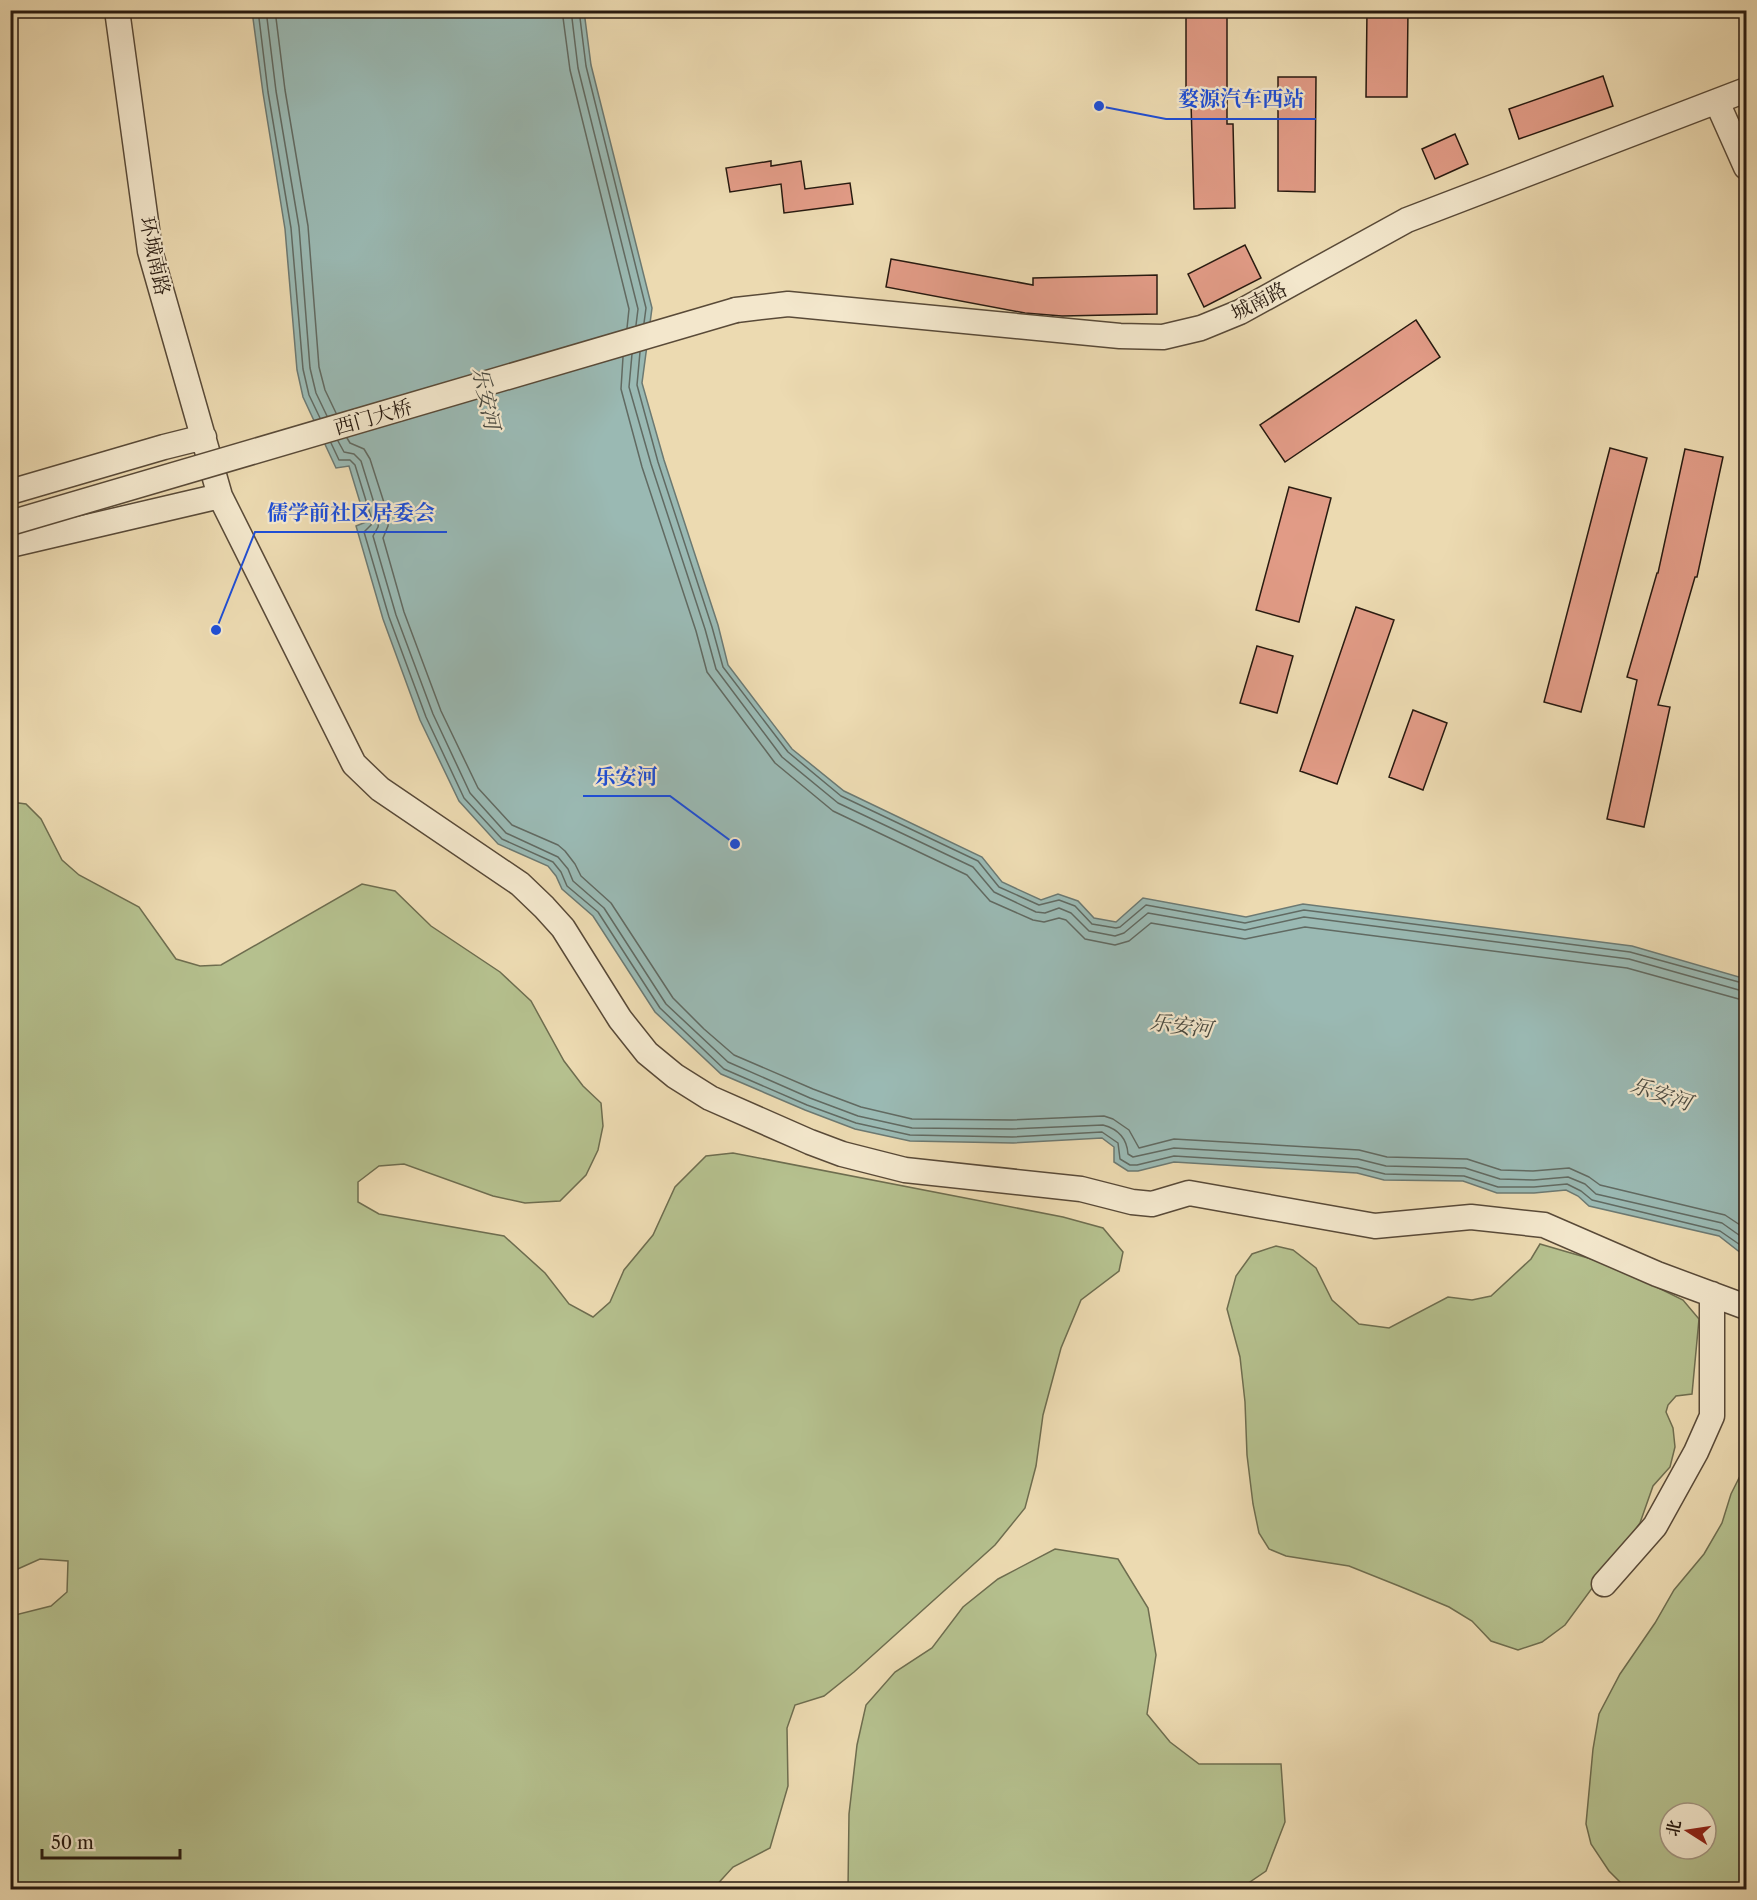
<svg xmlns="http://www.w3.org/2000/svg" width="1757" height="1900" font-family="'Libre Caslon Text','Noto Serif SC',serif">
	<rect width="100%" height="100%" fill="#ecdab1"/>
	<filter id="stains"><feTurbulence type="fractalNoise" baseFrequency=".00333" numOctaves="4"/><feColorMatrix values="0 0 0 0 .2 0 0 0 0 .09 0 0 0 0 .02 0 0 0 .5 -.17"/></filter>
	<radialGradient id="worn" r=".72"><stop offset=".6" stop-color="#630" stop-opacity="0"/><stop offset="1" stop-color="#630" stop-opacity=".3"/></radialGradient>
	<path fill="#b5c08e" stroke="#6e6d4f" stroke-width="1.5" fill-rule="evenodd" d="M 11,802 L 26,804 L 41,819 L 62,860 L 79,875 L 139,907 L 176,959 L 200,966 L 221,965 L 362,884 L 395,891 L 431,926 L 500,972 L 531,1001 L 564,1061 L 583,1086 L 601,1103 L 603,1126 L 598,1150 L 586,1175 L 560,1201 L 525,1203 L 493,1196 L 404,1164 L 379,1166 L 358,1182 L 358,1202 L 379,1214 L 504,1236 L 545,1273 L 569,1304 L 593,1317 L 610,1302 L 624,1270 L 653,1235 L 675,1187 L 706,1156 L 733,1153 L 1063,1217 L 1103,1228 L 1123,1252 L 1119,1271 L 1081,1300 L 1061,1348 L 1043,1415 L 1036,1466 L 1025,1508 L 995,1545 L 854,1672 L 824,1696 L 795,1705 L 787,1728 L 788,1786 L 770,1848 L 733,1867 L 713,1889 L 11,1889 L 11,1616 L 51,1606 L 67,1592 L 68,1561 L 40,1559 L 11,1572 Z
		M 1540,1244 L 1612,1265 L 1683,1300 L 1699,1319 L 1692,1394 L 1676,1396 L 1668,1405 L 1666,1412 L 1673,1428 L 1675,1447 L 1670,1467 L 1653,1486 L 1640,1523 L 1565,1625 L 1542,1642 L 1518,1650 L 1491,1641 L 1472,1621 L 1449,1607 L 1399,1586 L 1349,1566 L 1286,1556 L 1269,1549 L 1259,1533 L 1253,1504 L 1247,1455 L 1245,1402 L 1240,1357 L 1227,1309 L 1236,1276 L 1252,1254 L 1276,1246 L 1293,1250 L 1316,1268 L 1332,1300 L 1359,1324 L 1389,1328 L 1448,1297 L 1472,1300 L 1491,1296 L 1531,1259 Z
		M 1746,1464 L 1746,1889 L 1627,1889 L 1609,1871 L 1591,1844 L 1586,1824 L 1593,1749 L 1599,1714 L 1620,1674 L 1655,1623 L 1674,1590 L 1704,1554 L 1722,1523 L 1731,1494 ZM 1670,1813 L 1706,1813 L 1706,1849 L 1670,1849 Z
		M 1055,1549 L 1118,1559 L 1148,1608 L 1156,1655 L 1147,1714 L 1170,1742 L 1199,1764 L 1281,1764 L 1285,1822 L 1266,1871 L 1238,1890 L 848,1889 L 849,1814 L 857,1745 L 866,1705 L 895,1672 L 932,1648 L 963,1607 L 998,1579 Z"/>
	<path fill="#9ab9b3" stroke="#6c7972" stroke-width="1.5" d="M 252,11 L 584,11 L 591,65 L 652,308 L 642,383 L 664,460 L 718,625 L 728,665 L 792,749 L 844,791 L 982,857 L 1002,882 L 1041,900 L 1058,894 L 1078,901 L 1094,918 L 1116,922 L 1143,898 L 1246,917 L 1303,904 L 1632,946 L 1746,979 L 1746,1257 L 1719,1236 L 1589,1206 L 1578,1196 L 1566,1190 L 1534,1193 L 1497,1193 L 1463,1181 L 1384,1180 L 1357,1173 L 1174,1162 L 1138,1171 L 1128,1171 L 1114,1162 L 1114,1147 L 1102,1138 L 1013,1143 L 910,1141 L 855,1129 L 805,1110 L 721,1074 L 655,1012 L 593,916 L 562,889 L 556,876 L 548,866 L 498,844 L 459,801 L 420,720 L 383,619 L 356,526 L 366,522 L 349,466 L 336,468 L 303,397 L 297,370 L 285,229 L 263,93 Z"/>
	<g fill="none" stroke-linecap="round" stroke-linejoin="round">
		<path stroke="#616a62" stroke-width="1.5" d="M 258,10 L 268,92 L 291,228 L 303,369 L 309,395 L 320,418
			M 266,10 L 276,91 L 299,227 L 310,368 L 316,393 L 327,416
			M 275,10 L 285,90 L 308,226 L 319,367 L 325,390 L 336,413
			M 562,10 L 570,70 L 629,309 L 627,328
			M 571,10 L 578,68 L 638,309 L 636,325
			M 579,10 L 586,66 L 646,308 L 644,323
			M 640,352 L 637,385 L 658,462 L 712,627 L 723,667 L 788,752 L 841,796 L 978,861 L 999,887 L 1039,905 L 1059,900 L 1075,906 L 1092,924 L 1116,928 L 1120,927 L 1146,905 L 1245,923 L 1304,910 L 1630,952 L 1746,984
			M 632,354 L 629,387 L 651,464 L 705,629 L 716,669 L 782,757 L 838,803 L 973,867 L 994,892 L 1036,912 L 1045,913 L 1059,908 L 1071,913 L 1089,931 L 1115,936 L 1124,933 L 1148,913 L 1245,930 L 1304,917 L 1629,959 L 1746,992
			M 623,357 L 621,389 L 642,467 L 696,631 L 707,672 L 775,763 L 833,811 L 967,875 L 990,901 L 1033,920 L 1044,922 L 1059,918 L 1066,920 L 1085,939 L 1115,945 L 1129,941 L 1151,923 L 1245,939 L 1305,927 L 1627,968 L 1746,1001
			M 347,438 L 350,443 L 364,449 L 370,459 L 388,515 L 388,526 L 383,538 L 404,612 L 441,711 L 478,788 L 512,825 L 558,845 L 565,851 L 575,864 L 581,876 L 611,903 L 673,998 L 704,1029 L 734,1055 L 813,1089 L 861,1107 L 912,1119 L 1012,1120 L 1104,1116 L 1113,1119 L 1129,1130 L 1139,1148 L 1174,1139 L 1359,1150 L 1387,1157 L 1467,1159 L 1501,1170 L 1533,1171 L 1569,1168 L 1589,1177 L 1600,1185 L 1725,1215 L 1746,1229
			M 338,441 L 344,452 L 354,454 L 361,461 L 379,519 L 378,527 L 373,536 L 396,615 L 433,714 L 470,793 L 506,833 L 558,857 L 568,869 L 573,881 L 604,908 L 666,1004 L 728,1062 L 810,1098 L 858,1116 L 912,1128 L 1012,1129 L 1103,1125 C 1118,1129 1127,1139 1128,1154 L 1133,1157 L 1174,1148 L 1358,1159 L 1386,1166 L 1465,1168 L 1500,1179 L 1534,1180 L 1568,1177 L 1585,1184 L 1596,1194 L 1722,1223 L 1746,1240
			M 331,443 L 339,460 L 350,460 L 355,465 L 372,520 L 371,525 L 364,532 L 389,617 L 426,717 L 464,798 L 502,839 L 553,862 L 561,872 L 567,886 L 598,912 L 660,1008 L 724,1069 L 807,1105 L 856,1123 L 910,1135 L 1012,1137 L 1102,1132 L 1118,1143 L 1120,1159 L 1130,1165 L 1137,1165 L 1174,1156 L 1357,1167 L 1385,1174 L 1464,1176 L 1498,1187 L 1534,1187 L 1567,1184 L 1581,1191 L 1592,1200 L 1720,1231 L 1746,1249"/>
	</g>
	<path fill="#e19b86" stroke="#281a10" stroke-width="1.5" d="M 1186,10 L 1227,10 L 1227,124 L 1233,124 L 1235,208 L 1194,209 L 1191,102 L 1186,102 Z
		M 1367,10 L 1408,10 L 1407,97 L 1366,97 Z
		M 1603,76 L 1613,106 L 1519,139 L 1509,109 Z
		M 1278,77 L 1316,77 L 1315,192 L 1278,191 Z
		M 1455,134 L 1468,164 L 1435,179 L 1422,149 Z
		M 771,161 L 771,166 L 801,161 L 805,189 L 850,183 L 853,204 L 784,213 L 781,184 L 730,192 L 726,168 Z
		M 1245,245 L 1261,278 L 1204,307 L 1188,274 Z
		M 891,259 L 1033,285 L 1033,278 L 1157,275 L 1157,314 L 1062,316 L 1025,313 L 886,287 Z
		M 1416,320 L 1440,357 L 1285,462 L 1260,425 Z
		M 1610,448 L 1647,458 L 1581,712 L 1544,702 Z
		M 1685,449 L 1723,457 L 1697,577 L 1695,577 L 1658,705 L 1670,707 L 1644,827 L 1607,819 L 1637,680 L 1627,677 L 1657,573 L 1658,573 Z
		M 1289,487 L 1331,498 L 1299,622 L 1256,610 Z
		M 1356,607 L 1394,620 L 1337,784 L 1300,771 Z
		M 1257,646 L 1293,656 L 1277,713 L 1240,703 Z
		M 1413,710 L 1447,723 L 1423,790 L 1389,777 Z"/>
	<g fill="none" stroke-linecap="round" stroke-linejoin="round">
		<g stroke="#594a38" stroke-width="27">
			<path id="minor" d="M 117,10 L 150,251 L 220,496 L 354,764 L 380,789 L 520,884 L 544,907 L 563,928 L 620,1019 L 647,1053 L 675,1076 L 710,1098 L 810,1142 L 842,1154 L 905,1170 L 1081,1189 L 1132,1202 L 1152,1204 L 1189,1193 L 1375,1226 L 1471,1217 L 1544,1225 L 1657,1274 L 1746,1307
				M 1717,102 L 1746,167
				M 736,310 L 788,304 L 1120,336 L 1163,337 L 1201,328 L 1240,312 L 1407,220 L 1746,90
				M 10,492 L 164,447 L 204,437
				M 10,545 L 220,496
				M 1604,1584 L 1655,1526 L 1696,1452 L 1712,1416 L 1712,1294"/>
		</g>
		<use href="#minor" stroke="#f3e7cc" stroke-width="24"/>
		<g stroke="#594a38" stroke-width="27" stroke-linecap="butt">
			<path id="minor-bridge" d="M 10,523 L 736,310"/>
		</g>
		<use href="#minor-bridge" stroke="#f3e7cc" stroke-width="24"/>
	</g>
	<g text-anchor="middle" stroke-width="4.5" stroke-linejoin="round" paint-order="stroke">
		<g font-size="20" fill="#281a10" stroke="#f3e7cc">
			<text transform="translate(155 256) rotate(78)" y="7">环城南路</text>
			<text transform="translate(1259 301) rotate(-27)" y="7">城南路</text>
			<text transform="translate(373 417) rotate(-16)" y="7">西门大桥</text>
		</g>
		<g font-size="21" font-style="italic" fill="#4a4a41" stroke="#f3e7cc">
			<text transform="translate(486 398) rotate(78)" y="7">乐安河</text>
			<text transform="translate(1181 1026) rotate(7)" y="7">乐安河</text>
			<text transform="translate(1661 1094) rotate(18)" y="7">乐安河</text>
		</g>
	</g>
	<path fill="none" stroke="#1d4ed8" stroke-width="2" d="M1099 106L1166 119H1316M216 630L255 532H447M735 844L670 796H583"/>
	<g fill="#1d4ed8" stroke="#f3e7cc" stroke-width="2">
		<circle cx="1099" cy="106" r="6"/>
		<circle cx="216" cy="630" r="6"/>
		<circle cx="735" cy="844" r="6"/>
	</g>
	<g font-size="21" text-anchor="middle" font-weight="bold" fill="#1d4ed8" stroke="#f3e7cc" stroke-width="4.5" stroke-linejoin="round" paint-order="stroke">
		<text x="1241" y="106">婺源汽车西站</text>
		<text x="351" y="520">儒学前社区居委会</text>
		<text x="626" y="784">乐安河</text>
	</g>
	<rect width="1757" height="1900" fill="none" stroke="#ecdab1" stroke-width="36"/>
	<rect x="12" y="12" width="1733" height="1876" fill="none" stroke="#281a10" stroke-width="3"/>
	<rect x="18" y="18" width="1721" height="1864" fill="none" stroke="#281a10" stroke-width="1.5"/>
	<g transform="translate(1688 1831) rotate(282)"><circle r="28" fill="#f3e7cc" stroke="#a29581" stroke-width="1.5"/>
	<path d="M0-4.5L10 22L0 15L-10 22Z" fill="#8f2418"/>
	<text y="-9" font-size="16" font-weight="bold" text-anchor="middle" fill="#281a10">北</text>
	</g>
	<path d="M42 1849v9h138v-9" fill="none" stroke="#281a10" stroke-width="3"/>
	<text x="51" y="1849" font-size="18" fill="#281a10" stroke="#f3e7cc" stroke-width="4.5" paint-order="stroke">50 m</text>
	<rect width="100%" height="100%" filter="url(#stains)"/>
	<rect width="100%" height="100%" fill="url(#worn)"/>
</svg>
